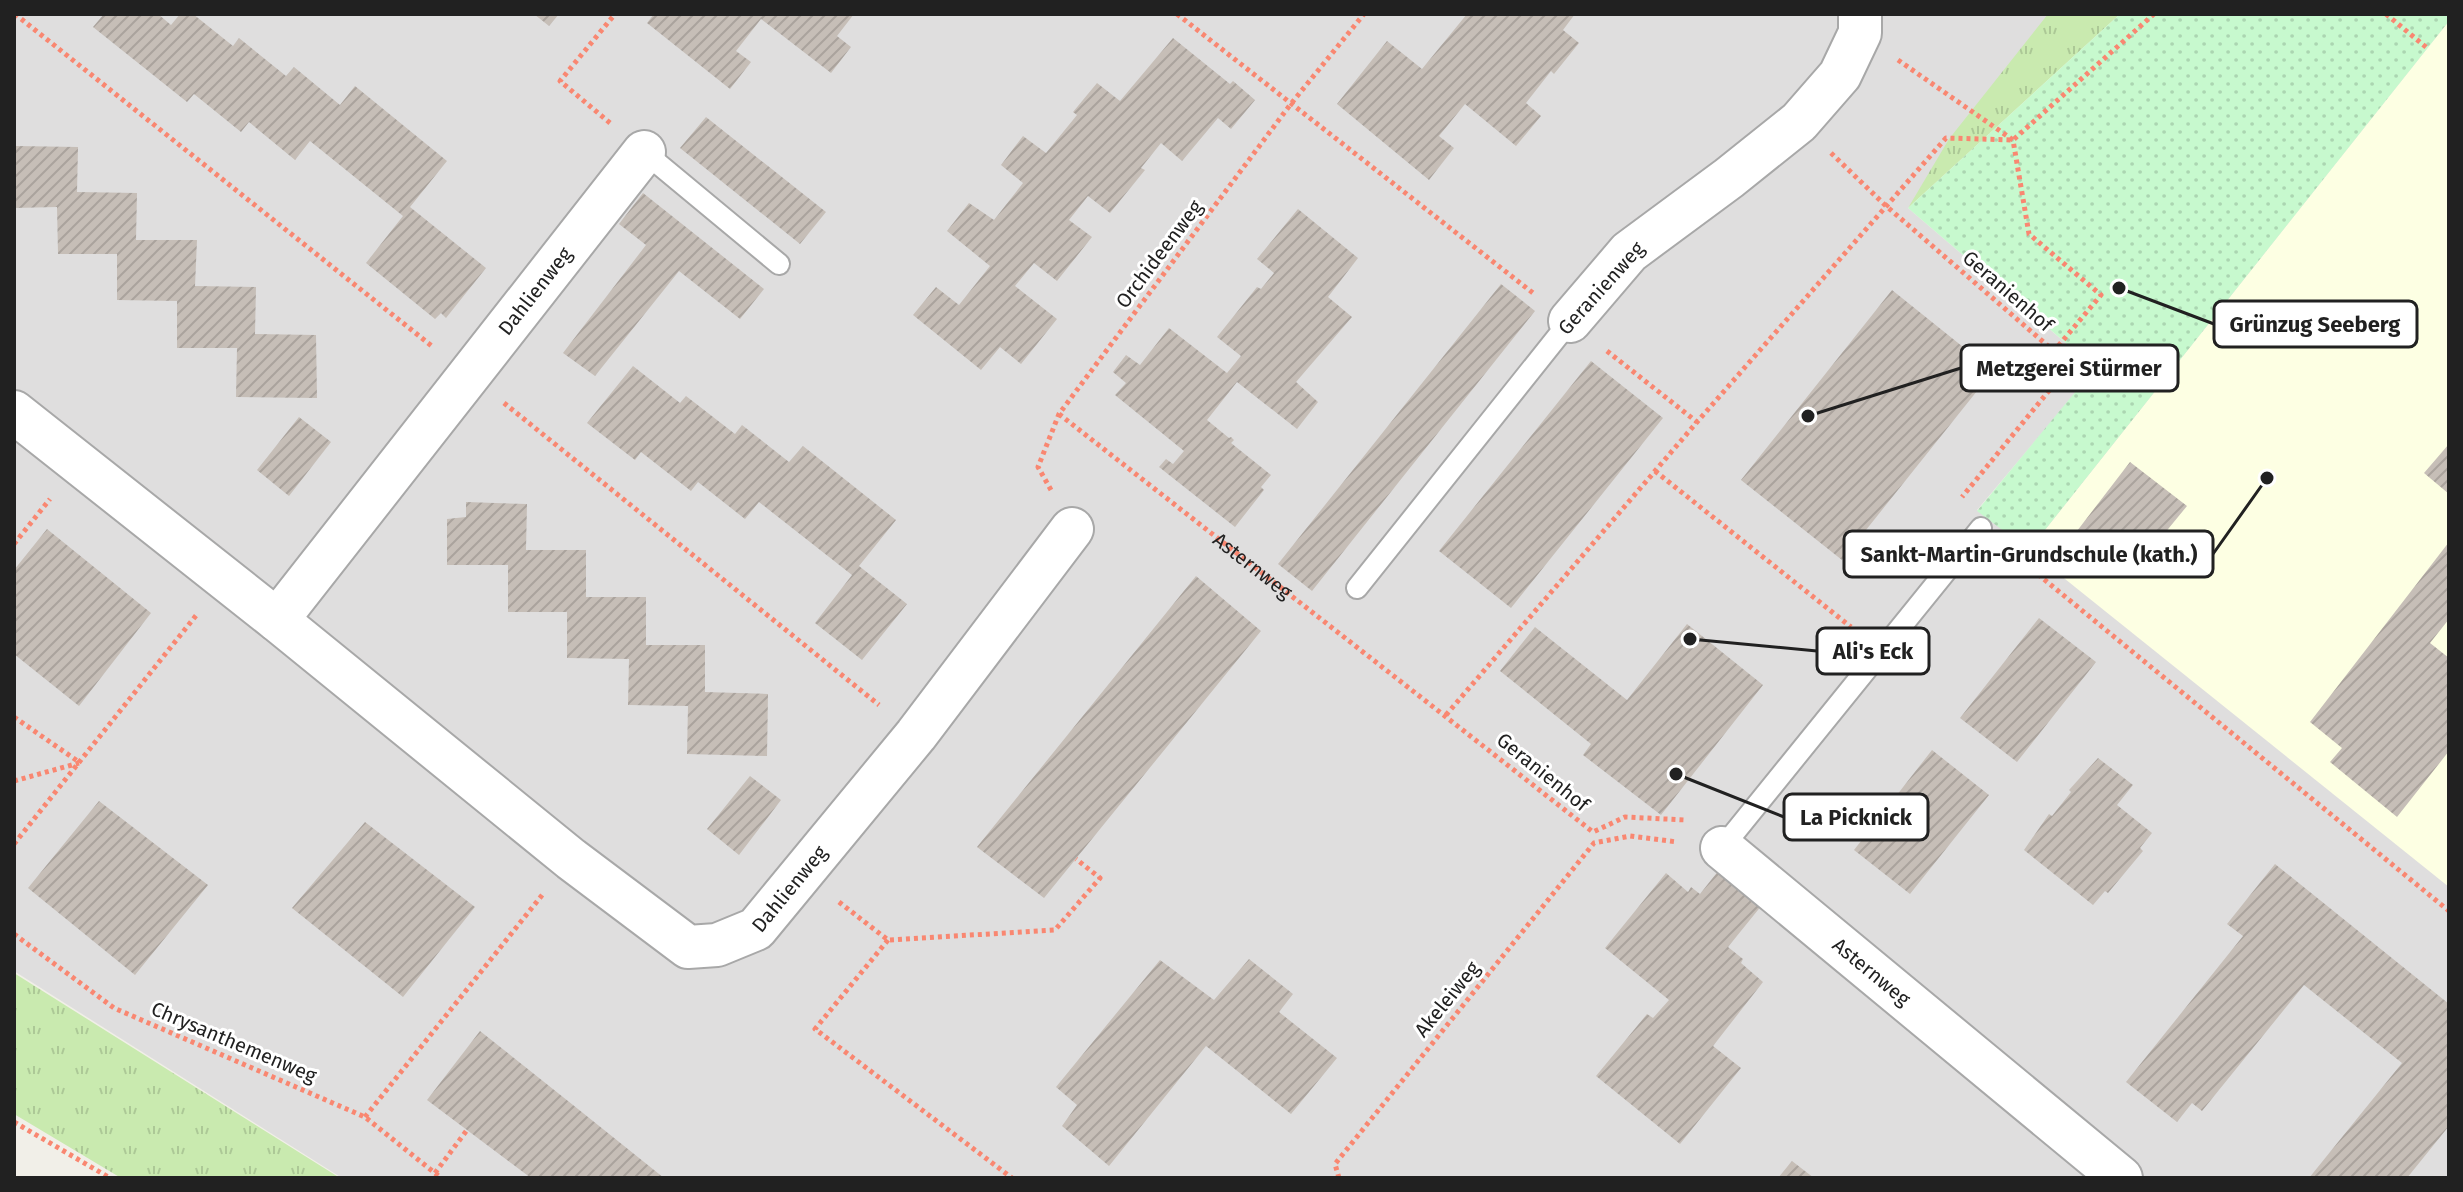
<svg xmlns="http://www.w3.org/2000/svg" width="2463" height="1192" font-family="'Fira Sans',sans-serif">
	<defs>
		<pattern id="grass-tufts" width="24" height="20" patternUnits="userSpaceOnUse" patternTransform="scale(2)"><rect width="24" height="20" fill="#c9eaaf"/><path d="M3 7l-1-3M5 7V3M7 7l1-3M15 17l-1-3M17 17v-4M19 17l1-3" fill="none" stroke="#acc896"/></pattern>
		<pattern id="park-dots" width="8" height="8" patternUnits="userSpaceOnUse" patternTransform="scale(2)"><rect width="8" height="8" fill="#c7f9ce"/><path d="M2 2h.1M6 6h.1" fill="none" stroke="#abd5b1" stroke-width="1.8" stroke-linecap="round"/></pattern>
		<pattern id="building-hatch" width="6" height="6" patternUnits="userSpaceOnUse" patternTransform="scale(2)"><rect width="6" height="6" fill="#c6beb7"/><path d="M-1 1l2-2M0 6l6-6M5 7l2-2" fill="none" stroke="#aaa39d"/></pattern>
	</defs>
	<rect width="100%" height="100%" fill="#f1efe8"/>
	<path fill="#dfdede" d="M 14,14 L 2058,14 L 1908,208 L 2096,369 L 1977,510 L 2029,549 L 2449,21 L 2449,1178 L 342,1178 L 14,971 Z"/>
	<path fill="#fdffe3" d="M 2449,21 L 2449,887 L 2029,550 Z"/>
	<path fill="url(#grass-tufts)" d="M 2048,14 L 2120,14 L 1908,208 L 1949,139 Z
		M 14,973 L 340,1178 L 121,1178 L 14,1114 Z"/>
	<path fill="url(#park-dots)" d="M 2120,14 L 2449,14 L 2449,21 L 2029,550 L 1977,511 L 2095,368 L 1908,208 Z"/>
	<path fill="url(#building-hatch)" d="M 104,14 L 158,14 L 171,25 L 180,14 L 193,14 L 233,46 L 239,38 L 286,76 L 294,67 L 340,105 L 355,86 L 447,161 L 410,207 L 486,268 L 446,318 L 441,313 L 435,319 L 366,263 L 403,216 L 310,141 L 295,160 L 249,122 L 241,132 L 194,94 L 187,102 L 93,27 Z
		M 534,14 L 559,14 L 549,26 Z
		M 654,14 L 854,14 L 837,36 L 851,47 L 831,73 L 761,19 L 736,51 L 751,62 L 730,89 L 647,23 Z
		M 1467,14 L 1575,14 L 1563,30 L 1579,43 L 1554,74 L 1551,71 L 1526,103 L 1541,116 L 1516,146 L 1465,104 L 1439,136 L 1454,148 L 1429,180 L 1337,104 L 1387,41 L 1422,69 Z
		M 1173,38 L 1230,84 L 1233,81 L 1255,100 L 1231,129 L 1218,118 L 1182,161 L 1161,143 L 1141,168 L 1145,170 L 1110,213 L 1088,196 L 1069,220 L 1092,237 L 1057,281 L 1034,263 L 1015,286 L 1057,319 L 1021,364 L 1000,347 L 981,370 L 913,315 L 936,287 L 959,305 L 990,266 L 947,231 L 969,203 L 994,220 L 1023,183 L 1001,165 L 1023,136 L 1046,153 L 1077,115 L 1073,112 L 1097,83 L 1120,101 Z
		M 706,117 L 826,212 L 800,244 L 680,148 Z
		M 16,146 L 78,147 L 77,192 L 137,193 L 136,240 L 197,240 L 195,286 L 256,287 L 255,334 L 316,335 L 317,398 L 236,397 L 237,348 L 177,348 L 177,301 L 117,300 L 117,254 L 58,254 L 57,207 L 14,208 Z
		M 643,193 L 764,289 L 740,319 L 679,271 L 595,376 L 563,353 L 646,245 L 619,224 Z
		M 1298,209 L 1358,258 L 1328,297 L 1352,317 L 1296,382 L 1318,402 L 1297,429 L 1237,382 L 1207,420 L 1229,438 L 1231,437 L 1234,440 L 1231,443 L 1271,475 L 1261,487 L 1264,490 L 1235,527 L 1159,467 L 1166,459 L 1173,464 L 1184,451 L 1115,395 L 1126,383 L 1113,372 L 1126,355 L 1140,365 L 1169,328 L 1227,373 L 1241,356 L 1217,337 L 1257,287 L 1261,289 L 1274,273 L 1257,259 Z
		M 1501,284 L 1535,311 L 1312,591 L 1278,564 Z
		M 1892,290 L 1993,371 L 1842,560 L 1741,480 Z
		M 1591,361 L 1663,418 L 1511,608 L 1439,551 Z
		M 633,366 L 680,403 L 686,396 L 735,434 L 742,425 L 789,462 L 803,446 L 896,520 L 859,566 L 907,604 L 862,660 L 815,623 L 852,575 L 759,502 L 745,519 L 698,482 L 691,491 L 641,452 L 635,460 L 587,423 Z
		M 299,417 L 331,442 L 289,496 L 257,470 Z
		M 2449,444 L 2449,494 L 2424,473 Z
		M 2130,462 L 2187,506 L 2132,573 L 2077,531 Z
		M 466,502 L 527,504 L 526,550 L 586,550 L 586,597 L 646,597 L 646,645 L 705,645 L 705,692 L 768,694 L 767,756 L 687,754 L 688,706 L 628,705 L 629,659 L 567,658 L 567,612 L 508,612 L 508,565 L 447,565 L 447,519 L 466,517 Z
		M 47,529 L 151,613 L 79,706 L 14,654 L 14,570 Z
		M 2449,542 L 2449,619 L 2430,643 L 2449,658 L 2449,751 L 2397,817 L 2330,762 L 2342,748 L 2310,722 Z
		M 1196,576 L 1261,631 L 1044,898 L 977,847 Z
		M 2039,618 L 2096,662 L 2017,762 L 1960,718 Z
		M 1687,624 L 1763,685 L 1661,815 L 1583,755 L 1591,744 L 1500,671 L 1535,627 L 1627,700 Z
		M 1932,750 L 1989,795 L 1910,894 L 1854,850 Z
		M 2098,758 L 2133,785 L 2117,805 L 2152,833 L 2140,848 L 2143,851 L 2108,893 L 2105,891 L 2093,905 L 2024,850 L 2049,814 L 2052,816 L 2071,792 L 2069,790 Z
		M 750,776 L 781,800 L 739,855 L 707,829 Z
		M 99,801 L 208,885 L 135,975 L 28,888 Z
		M 365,822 L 475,907 L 403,997 L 292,908 Z
		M 2275,864 L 2449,1004 L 2449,1126 L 2407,1178 L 2309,1178 L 2402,1063 L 2304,985 L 2202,1111 L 2192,1103 L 2177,1122 L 2126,1082 L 2243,936 L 2227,924 Z
		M 1719,870 L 1762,905 L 1728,947 L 1743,959 L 1741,963 L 1763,982 L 1713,1046 L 1741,1068 L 1680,1144 L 1596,1076 L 1647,1014 L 1653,1018 L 1669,1000 L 1605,948 L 1666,873 L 1688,892 L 1691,887 L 1700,894 Z
		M 1249,959 L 1293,994 L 1279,1012 L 1337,1058 L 1291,1114 L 1206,1046 L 1109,1166 L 1062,1126 L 1077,1105 L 1056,1087 L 1160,960 L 1214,1000 Z
		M 480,1031 L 573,1105 L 664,1178 L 531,1178 L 427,1100 Z
		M 1792,1161 L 1814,1178 L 1778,1178 Z"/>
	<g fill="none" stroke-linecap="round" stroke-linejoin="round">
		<g stroke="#a8a8a8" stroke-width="24">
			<path id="lane" d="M 644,152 L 779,264
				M 1357,588 L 1570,321
				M 1722,848 L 1981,528"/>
		</g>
		<g stroke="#a8a8a8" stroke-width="46">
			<g id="street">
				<path d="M 1570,321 L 1629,252 L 1729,178 L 1799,122 L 1840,75 L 1860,33 L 1860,14"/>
				<path id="s2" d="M 14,412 L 277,620 L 571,859 L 688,947 L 717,945 L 756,929 L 916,735 L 1072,529"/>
				<path id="s3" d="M 277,620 L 644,152"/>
				<path id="s4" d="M 1722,848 L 2121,1178"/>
			</g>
		</g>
		<g stroke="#f98771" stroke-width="5" stroke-dasharray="4 4" stroke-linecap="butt">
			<path d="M 15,14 L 433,347"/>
			<path d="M 1177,14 L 1533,293"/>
			<path d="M 2386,14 L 2427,48"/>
			<path d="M 1898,60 L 2013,140 L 2029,234 L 2101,295 L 2054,351"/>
			<path d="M 610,123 L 560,81 L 615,14"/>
			<path d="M 1831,153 L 1885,205 L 2070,365 L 1962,497"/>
			<path d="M 1607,351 L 1697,422"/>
			<path d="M 504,403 L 879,705"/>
			<path id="s1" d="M 1059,414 L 1593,832 L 1625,817 L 1686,820"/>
			<path d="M 1655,471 L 1851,627"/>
			<path d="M 1051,490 L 1038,467 L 1059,414 L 1290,105 L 1364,14"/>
			<path d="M 14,544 L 50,499"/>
			<path d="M 2007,549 L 2449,911"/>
			<path d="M 1446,715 L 1697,422 L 1946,138 L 2013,140 L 2154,14"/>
			<path d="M 14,717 L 79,762"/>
			<path d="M 14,781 L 79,763"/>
			<path d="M 14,844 L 198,613"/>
			<path d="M 839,902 L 888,940 L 1055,930 L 1100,878 L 1076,859"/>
			<path d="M 14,934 L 114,1008 L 365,1117 L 441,1178"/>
			<path d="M 888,940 L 815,1029 L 1012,1178"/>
			<path d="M 365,1117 L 543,894"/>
			<path d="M 14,1122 L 110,1178"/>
			<path d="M 435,1173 L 467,1130"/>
			<path d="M 1339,1178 L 1335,1164 L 1594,843 L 1630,836 L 1677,842"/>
		</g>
		<use href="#lane" stroke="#fff" stroke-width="20"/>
		<use href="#street" stroke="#fff" stroke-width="42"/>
	</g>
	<g text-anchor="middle" stroke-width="6" stroke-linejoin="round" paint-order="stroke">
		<g font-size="20" fill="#212121" stroke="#fff">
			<text transform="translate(1159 254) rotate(-53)" y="7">Orchideenweg</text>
			<text transform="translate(1601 288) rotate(-48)" y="7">Geranienweg</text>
			<text transform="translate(2008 291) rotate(41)" y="7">Geranienhof</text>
			<text dy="7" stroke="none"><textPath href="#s3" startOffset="418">Dahlienweg</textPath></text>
			<text dy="7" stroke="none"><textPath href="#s1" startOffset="246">Asternweg</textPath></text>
			<text transform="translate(1543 772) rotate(39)" y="7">Geranienhof</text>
			<text dy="7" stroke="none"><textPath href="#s2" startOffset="984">Dahlienweg</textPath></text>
			<text dy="7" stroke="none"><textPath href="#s4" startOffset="194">Asternweg</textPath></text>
			<text transform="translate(1447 999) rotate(-51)" y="7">Akeleiweg</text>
			<text transform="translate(234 1042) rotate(23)" y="7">Chrysanthemenweg</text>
		</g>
	</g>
	<path fill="none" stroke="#212121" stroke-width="3" d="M2119 288L2214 324M1808 416L1961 368M2267 478L2213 554M1690 639L1817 651M1676 774L1784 817"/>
	<g fill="#212121" stroke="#fff" stroke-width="3">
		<circle cx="2119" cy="288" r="8"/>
		<circle cx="1808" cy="416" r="8"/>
		<circle cx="2267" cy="478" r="8"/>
		<circle cx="1690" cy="639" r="8"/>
		<circle cx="1676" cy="774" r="8"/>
	</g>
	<g fill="#fff" stroke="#212121" stroke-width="3">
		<rect x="2214" y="301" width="203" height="46" rx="8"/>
		<rect x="1961" y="345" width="217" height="46" rx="8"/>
		<rect x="1844" y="531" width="369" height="46" rx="8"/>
		<rect x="1817" y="628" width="112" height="46" rx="8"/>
		<rect x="1784" y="794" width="144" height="46" rx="8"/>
	</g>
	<g font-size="22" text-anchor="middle" font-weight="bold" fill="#212121">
		<text x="2315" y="332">Grünzug Seeberg</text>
		<text x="2069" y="376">Metzgerei Stürmer</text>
		<text x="2029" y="562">Sankt-Martin-Grundschule (kath.)</text>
		<text x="1873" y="659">Ali's Eck</text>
		<text x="1856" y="825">La Picknick</text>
	</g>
	<rect width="2463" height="1192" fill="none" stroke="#212121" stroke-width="32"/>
</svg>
